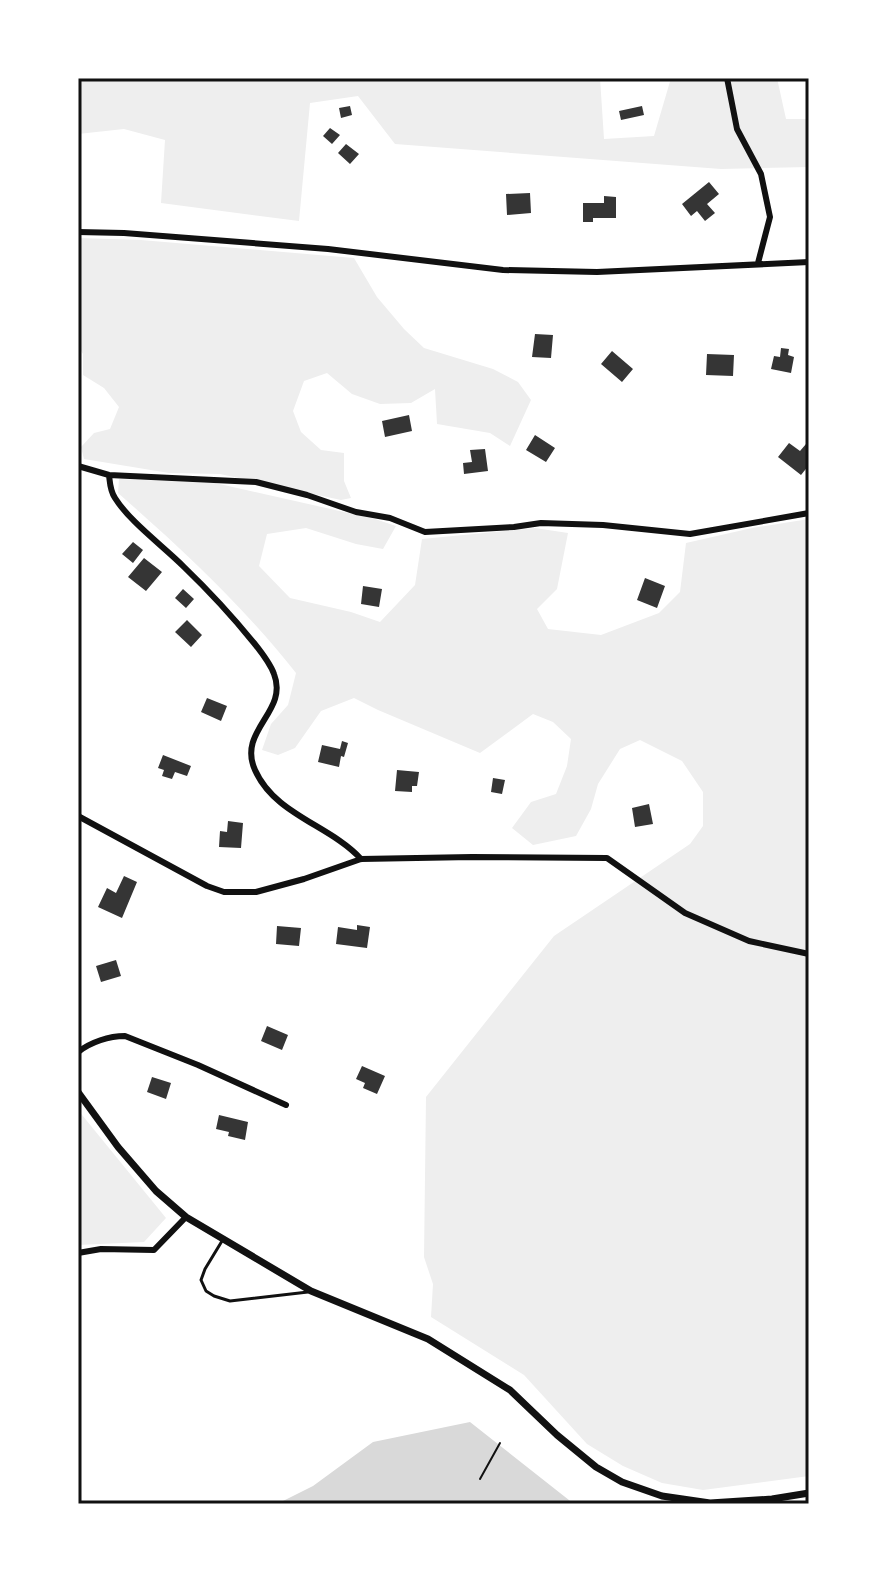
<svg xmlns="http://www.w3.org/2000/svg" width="887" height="1582" font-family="'Source Serif 4',serif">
	<rect width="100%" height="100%" fill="#fff"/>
	<path fill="#eee" d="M 78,78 L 600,78 L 604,139 L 654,136 L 671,78 L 777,78 L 786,119 L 809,119 L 809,167 L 721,169 L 395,144 L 358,96 L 310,103 L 299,221 L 161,203 L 165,140 L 124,129 L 78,134 Z
		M 78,238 L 141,240 L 354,258 L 377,297 L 404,329 L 424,348 L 493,369 L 518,382 L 531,400 L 510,446 L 490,433 L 437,424 L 435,389 L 411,403 L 380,404 L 352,394 L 327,373 L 304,381 L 293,411 L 301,432 L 321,450 L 344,453 L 344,481 L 351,498 L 341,500 L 220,474 L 169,473 L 84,459 L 81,447 L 94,433 L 110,429 L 119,407 L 104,388 L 83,375 L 83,354 L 78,346 Z
		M 119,479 L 215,483 L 375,519 L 396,526 L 383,549 L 356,544 L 306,528 L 267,534 L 259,566 L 290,598 L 351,612 L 380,622 L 415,585 L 422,539 L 535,528 L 568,533 L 557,589 L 537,609 L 548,629 L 601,635 L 659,613 L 680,592 L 686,543 L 752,528 L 809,519 L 809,1476 L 703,1490 L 662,1483 L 623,1466 L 587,1444 L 524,1375 L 431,1317 L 433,1284 L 424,1257 L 426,1097 L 554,936 L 690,844 L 703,826 L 703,792 L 682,761 L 640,740 L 620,749 L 598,784 L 591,809 L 576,836 L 533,845 L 512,828 L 531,802 L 556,794 L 567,766 L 571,739 L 553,722 L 533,714 L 480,753 L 378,710 L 354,698 L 321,711 L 295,748 L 278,755 L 262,750 L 271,724 L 288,705 L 296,673 C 243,606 182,549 118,493 Z
		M 78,1110 L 166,1218 L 144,1242 L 78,1245 Z"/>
	<path fill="#d9d9d9" d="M 470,1422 L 574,1504 L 277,1504 L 313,1486 L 373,1442 Z"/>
	<path fill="#353535" d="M 350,106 L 352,115 L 341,118 L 339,108 Z
		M 642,106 L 644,115 L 621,120 L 619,111 Z
		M 330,128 L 340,135 L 332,144 L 323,136 Z
		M 346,144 L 359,154 L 350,164 L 338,153 Z
		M 709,182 L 719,194 L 707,204 L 715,213 L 705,221 L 697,211 L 691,216 L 682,204 Z
		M 530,193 L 531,213 L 507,215 L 506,194 Z
		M 604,196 L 616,197 L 616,218 L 593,218 L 593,222 L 583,222 L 583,203 L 604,203 Z
		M 535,334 L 553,335 L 551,358 L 532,357 Z
		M 781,348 L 789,349 L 788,355 L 794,357 L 791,373 L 771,369 L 774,356 L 780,357 Z
		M 612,351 L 633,369 L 622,382 L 601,364 Z
		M 707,354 L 734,355 L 733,376 L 706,375 Z
		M 409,415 L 412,431 L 385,437 L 382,421 Z
		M 535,435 L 555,448 L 546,462 L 526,450 Z
		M 789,443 L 800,451 L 806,444 L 809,446 L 809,465 L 801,475 L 778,457 Z
		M 485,449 L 488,471 L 464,474 L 463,463 L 472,462 L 470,450 Z
		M 133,542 L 143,550 L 133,563 L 122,554 Z
		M 144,558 L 162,572 L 146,591 L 128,577 Z
		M 645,578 L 665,586 L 657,608 L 637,600 Z
		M 363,586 L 382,589 L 379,607 L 361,604 Z
		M 183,589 L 194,599 L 186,608 L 175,598 Z
		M 187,620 L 202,635 L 191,647 L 175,632 Z
		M 207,698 L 227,706 L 221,721 L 201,712 Z
		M 342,741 L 348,743 L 344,757 L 341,756 L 339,767 L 318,762 L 322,745 L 340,749 Z
		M 163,755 L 191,766 L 187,776 L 175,772 L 172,779 L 162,776 L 164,770 L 158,768 Z
		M 397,770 L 419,772 L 417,786 L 412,786 L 412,792 L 395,791 Z
		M 493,778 L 505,780 L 502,794 L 491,792 Z
		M 649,804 L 653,824 L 635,827 L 632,808 Z
		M 228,821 L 243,823 L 241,848 L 219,847 L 220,831 L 227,832 Z
		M 124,876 L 137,882 L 122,918 L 98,907 L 107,888 L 116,893 Z
		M 357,925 L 370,927 L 367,948 L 336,944 L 338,927 L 357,930 Z
		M 277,926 L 301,928 L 299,946 L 276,944 Z
		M 116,960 L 121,976 L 101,982 L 96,966 Z
		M 267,1026 L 288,1035 L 282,1050 L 261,1041 Z
		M 362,1066 L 385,1076 L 377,1094 L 363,1088 L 365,1083 L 356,1079 Z
		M 152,1077 L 171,1083 L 166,1099 L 147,1092 Z
		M 219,1115 L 248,1122 L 245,1140 L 228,1136 L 229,1132 L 216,1129 Z"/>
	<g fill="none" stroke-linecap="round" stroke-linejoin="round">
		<path stroke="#111" stroke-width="2" d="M 480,1479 L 500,1443"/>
		<path stroke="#111" stroke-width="3" d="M 222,1241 L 205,1269 L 201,1280 L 206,1291 L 214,1296 L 230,1301 L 308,1292"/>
		<path stroke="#111" stroke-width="6" d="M 727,78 L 737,129 L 761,174 L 770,217 L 758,263
			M 78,232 L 124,233 L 328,249 L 503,270 L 597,272 L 809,262
			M 78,466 L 109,475 L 256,482 L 307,495 L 356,512 L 390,518 L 425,532 L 514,527 L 541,523 L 603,525 L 690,534 L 809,513
			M 109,475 C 110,483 110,491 115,498 C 130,522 163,546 184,567 C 209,591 232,616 254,643 C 262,653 270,663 274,674 C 289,712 237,730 255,770 C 275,815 330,825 361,859
			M 78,816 L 207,886 L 224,892 L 256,892 L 304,879 L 361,859 L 472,857 L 607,858 L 685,913 L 749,941 L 809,954
			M 78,1052 C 91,1042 109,1036 125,1036 L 198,1065 L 286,1105
			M 78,1253 L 101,1249 L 154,1250 L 186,1217"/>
		<path stroke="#111" stroke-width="7" d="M 78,1092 L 118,1147 L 156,1191 L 186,1217 L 311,1291 L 428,1339 L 510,1390 L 557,1435 L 596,1467 L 622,1482 L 662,1496 L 710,1503 L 772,1499 L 809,1493"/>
	</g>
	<rect width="887" height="1582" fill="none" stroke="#ffffff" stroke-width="160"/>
	<rect x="80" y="80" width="727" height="1422" fill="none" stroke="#111" stroke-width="3"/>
</svg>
